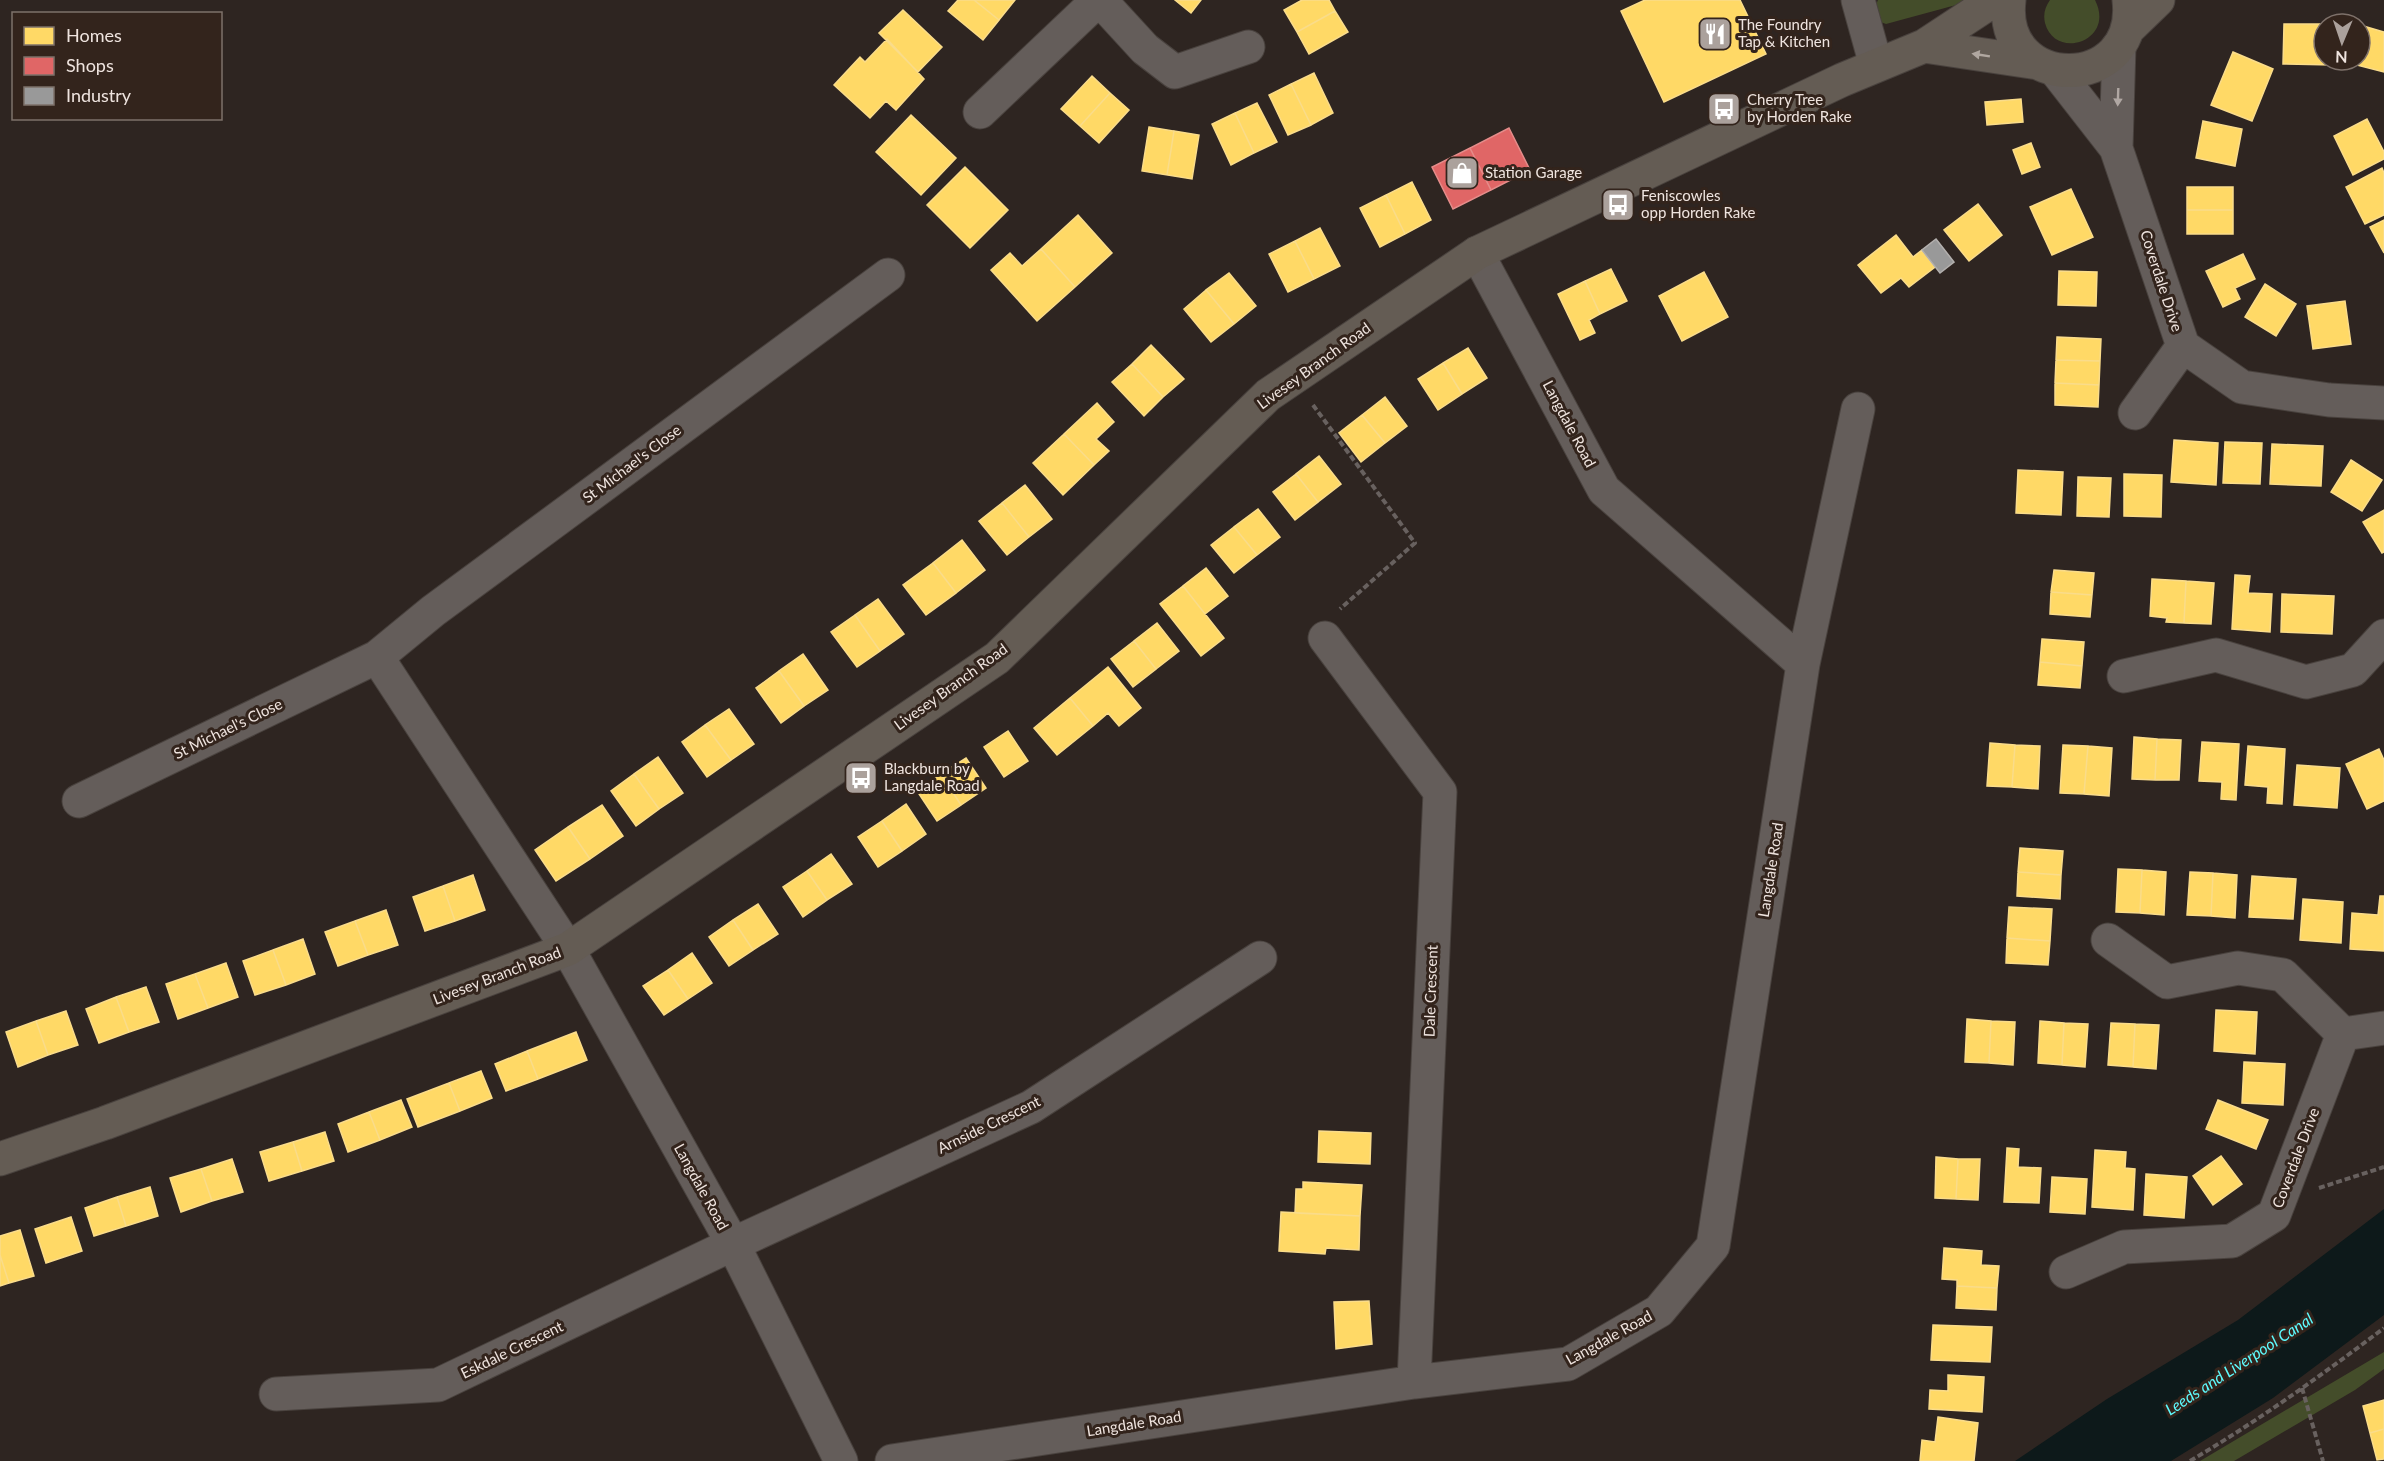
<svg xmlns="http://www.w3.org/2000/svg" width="2384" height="1461" font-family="Lato,sans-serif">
	<rect width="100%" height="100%" fill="#2e2521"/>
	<path fill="#444d2a" d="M 1878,0 L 1967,0 L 1956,5 L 1886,24 L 1870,18 Z
		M 2050,0 L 2095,0 C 2116,41 2055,61 2045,23 C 2043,14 2045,7 2050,0 Z
		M 2384,1352 L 2384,1369 L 2355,1390 L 2234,1461 L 2200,1461 Z"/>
	<path fill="#0d191a" d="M 2384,1209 L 2384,1315 L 2273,1398 L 2171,1461 L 2015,1461 L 2107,1399 L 2238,1320 Z"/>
	<path fill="#ffd966" stroke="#fadc8a" stroke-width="1.5" d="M 958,0 L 974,0 L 999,20 L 983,40 L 948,11 Z
		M 974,0 L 1015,0 L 999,20 Z
		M 1175,0 L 1201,0 L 1191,13 Z
		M 1302,0 L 1329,0 L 1335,11 L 1297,32 L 1284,10 Z
		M 1645,0 L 1740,0 L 1766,54 L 1664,102 L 1621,11 Z
		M 903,10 L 942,47 L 918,72 L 879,33 Z
		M 1335,11 L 1348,32 L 1309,54 L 1297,32 Z
		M 2284,24 L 2324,24 L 2324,60 L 2332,60 L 2332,65 L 2283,64 Z
		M 2360,25 L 2384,32 L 2384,72 L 2345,62 L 2345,60 L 2360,60 Z
		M 887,39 L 924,79 L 896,110 L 886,101 L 870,118 L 834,85 L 860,57 L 865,62 Z
		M 2233,52 L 2273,69 L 2252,121 L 2211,105 Z
		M 1314,73 L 1333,113 L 1311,125 L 1291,84 Z
		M 1092,76 L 1110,93 L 1080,126 L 1061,109 Z
		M 1291,84 L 1311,125 L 1288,135 L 1269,95 Z
		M 1110,93 L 1129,110 L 1099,143 L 1080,126 Z
		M 2021,99 L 2023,122 L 1987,125 L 1985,102 Z
		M 1257,103 L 1277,142 L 1254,153 L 1235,113 Z
		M 1235,113 L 1254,153 L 1231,165 L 1212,124 Z
		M 911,115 L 956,158 L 921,195 L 876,152 Z
		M 2367,119 L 2384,152 L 2384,159 L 2353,175 L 2334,136 Z
		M 2203,121 L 2242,129 L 2235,166 L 2196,158 Z
		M 1149,127 L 1174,131 L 1167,175 L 1142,171 Z
		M 1174,131 L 1199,135 L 1192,179 L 1167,175 Z
		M 2031,143 L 2040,167 L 2022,174 L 2013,150 Z
		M 965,167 L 1008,210 L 970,248 L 927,205 Z
		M 2382,168 L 2384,173 L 2384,215 L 2365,224 L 2346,187 Z
		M 1412,182 L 1431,220 L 1405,234 L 1386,195 Z
		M 2187,187 L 2233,187 L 2233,210 L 2187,210 Z
		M 2071,189 L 2093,237 L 2052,255 L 2030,207 Z
		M 1386,195 L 1405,234 L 1380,247 L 1360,208 Z
		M 1978,204 L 2002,235 L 1969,261 L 1944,230 Z
		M 2187,210 L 2233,210 L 2233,234 L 2187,234 Z
		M 1078,215 L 1112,253 L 1075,287 L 1041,249 Z
		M 2384,220 L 2384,253 L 2370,227 Z
		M 1320,228 L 1340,266 L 1314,279 L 1295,241 Z
		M 1896,235 L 1913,257 L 1922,250 L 1935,267 L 1909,287 L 1901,278 L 1881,293 L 1858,265 Z
		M 1295,241 L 1314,279 L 1288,292 L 1269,254 Z
		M 1041,249 L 1075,287 L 1037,321 L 991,270 L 1010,253 L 1022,266 Z
		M 2243,254 L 2255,279 L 2235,288 L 2240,299 L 2223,307 L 2206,271 Z
		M 1611,269 L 1627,301 L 1600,314 L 1585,281 Z
		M 2059,271 L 2097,272 L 2096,306 L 2058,305 Z
		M 1704,272 L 1728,317 L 1682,341 L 1659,296 Z
		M 1229,273 L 1256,306 L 1234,324 L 1206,290 Z
		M 1585,281 L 1600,314 L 1589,320 L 1595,333 L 1580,340 L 1558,294 Z
		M 2265,284 L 2296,304 L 2276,336 L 2245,317 Z
		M 1206,290 L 1234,324 L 1211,342 L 1184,309 Z
		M 2345,301 L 2351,344 L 2313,349 L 2307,306 Z
		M 2057,337 L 2101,339 L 2100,361 L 2056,360 Z
		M 1151,345 L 1184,379 L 1163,397 L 1132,364 Z
		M 1468,348 L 1487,378 L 1462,394 L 1443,363 Z
		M 2056,360 L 2100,361 L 2099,385 L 2055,383 Z
		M 1443,363 L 1462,394 L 1438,410 L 1418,379 Z
		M 1132,364 L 1163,397 L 1144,416 L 1112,382 Z
		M 2055,383 L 2099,385 L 2098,407 L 2055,405 Z
		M 1385,397 L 1407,426 L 1385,443 L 1362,415 Z
		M 1097,403 L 1114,422 L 1096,439 L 1109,451 L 1094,465 L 1064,434 Z
		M 1362,415 L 1385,443 L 1361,462 L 1339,433 Z
		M 1064,434 L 1094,465 L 1063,495 L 1033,463 Z
		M 2174,440 L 2218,443 L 2216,485 L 2171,482 Z
		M 2225,442 L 2262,443 L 2260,484 L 2223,483 Z
		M 2272,444 L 2323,446 L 2321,486 L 2270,484 Z
		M 1319,456 L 1341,484 L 1318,502 L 1296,474 Z
		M 2351,460 L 2382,480 L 2362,511 L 2331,492 Z
		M 2018,470 L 2063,472 L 2061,515 L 2016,513 Z
		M 1296,474 L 1318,502 L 1295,520 L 1273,492 Z
		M 2124,474 L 2162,475 L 2161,517 L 2124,516 Z
		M 2078,477 L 2111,478 L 2109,517 L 2077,516 Z
		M 1025,485 L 1052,519 L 1029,537 L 1002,503 Z
		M 1002,503 L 1029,537 L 1007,555 L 979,521 Z
		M 1258,509 L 1280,537 L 1257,555 L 1234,527 Z
		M 2384,510 L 2384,552 L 2382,553 L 2363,522 Z
		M 1234,527 L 1257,555 L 1234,573 L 1211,545 Z
		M 962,540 L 985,570 L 956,593 L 933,563 Z
		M 933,563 L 956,593 L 926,615 L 903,585 Z
		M 1206,568 L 1228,596 L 1205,614 L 1183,586 Z
		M 2054,570 L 2094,573 L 2092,595 L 2051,592 Z
		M 2235,575 L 2250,576 L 2248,593 L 2272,594 L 2270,632 L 2232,629 Z
		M 2152,579 L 2186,581 L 2184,623 L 2166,622 L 2167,618 L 2150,616 Z
		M 2186,581 L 2214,583 L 2211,624 L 2184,623 Z
		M 1183,586 L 1224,638 L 1201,656 L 1160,604 Z
		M 2051,592 L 2092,595 L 2090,617 L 2050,614 Z
		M 2282,594 L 2334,596 L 2332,634 L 2281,632 Z
		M 878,599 L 904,634 L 880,651 L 855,615 Z
		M 855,615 L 880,651 L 857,667 L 831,632 Z
		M 1157,623 L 1179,651 L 1156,669 L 1134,641 Z
		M 2042,639 L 2084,642 L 2082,666 L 2040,662 Z
		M 1134,641 L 1156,669 L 1133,687 L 1111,659 Z
		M 803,654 L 828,690 L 804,706 L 779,671 Z
		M 2040,662 L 2082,666 L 2080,688 L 2038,685 Z
		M 1108,667 L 1141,708 L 1119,726 L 1108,713 L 1093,726 L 1070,698 Z
		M 779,671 L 804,706 L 781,723 L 756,688 Z
		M 1070,698 L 1093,726 L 1057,755 L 1034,728 Z
		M 729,709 L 754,744 L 731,760 L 705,725 Z
		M 705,725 L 731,760 L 707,777 L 682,742 Z
		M 1008,731 L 1028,761 L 1004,777 L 984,747 Z
		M 2134,737 L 2157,739 L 2155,780 L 2132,779 Z
		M 2157,739 L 2181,740 L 2179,780 L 2155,780 Z
		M 2202,742 L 2239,744 L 2236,800 L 2221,799 L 2222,782 L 2199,781 Z
		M 1990,743 L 2015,745 L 2012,787 L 1987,786 Z
		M 2015,745 L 2040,746 L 2038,789 L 2012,787 Z
		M 2063,745 L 2088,746 L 2084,794 L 2060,793 Z
		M 2088,746 L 2112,748 L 2109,796 L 2084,794 Z
		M 2248,746 L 2285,749 L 2282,804 L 2267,803 L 2268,787 L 2245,785 Z
		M 2379,749 L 2384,760 L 2384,801 L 2367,809 L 2346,764 Z
		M 658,757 L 683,793 L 659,809 L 634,774 Z
		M 966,758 L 986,788 L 961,805 L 941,774 Z
		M 2297,765 L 2340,768 L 2337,808 L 2294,805 Z
		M 634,774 L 659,809 L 636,826 L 611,791 Z
		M 941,774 L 961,805 L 937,821 L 917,791 Z
		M 906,804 L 926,834 L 902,851 L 882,821 Z
		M 602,805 L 623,836 L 590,859 L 568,827 Z
		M 882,821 L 902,851 L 878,867 L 858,837 Z
		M 568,827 L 590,859 L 556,881 L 535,850 Z
		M 2020,848 L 2063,851 L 2061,875 L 2018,872 Z
		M 831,854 L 852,884 L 827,900 L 807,871 Z
		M 2118,869 L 2142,870 L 2140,913 L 2116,912 Z
		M 2142,870 L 2166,872 L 2164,915 L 2140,913 Z
		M 807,871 L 827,900 L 803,917 L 783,887 Z
		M 2018,872 L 2061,875 L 2060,899 L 2017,896 Z
		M 2190,872 L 2213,873 L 2211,916 L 2187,915 Z
		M 2213,873 L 2237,875 L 2235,918 L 2211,916 Z
		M 473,875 L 485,910 L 455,921 L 443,886 Z
		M 2252,876 L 2296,879 L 2293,919 L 2249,917 Z
		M 443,886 L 455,921 L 425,931 L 413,897 Z
		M 2380,896 L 2384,896 L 2384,951 L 2350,949 L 2352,913 L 2378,915 Z
		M 2303,899 L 2343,902 L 2341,943 L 2300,940 Z
		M 758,904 L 778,934 L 753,950 L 733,920 Z
		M 2009,907 L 2052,909 L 2050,941 L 2007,938 Z
		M 386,910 L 398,945 L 368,955 L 355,921 Z
		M 733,920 L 753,950 L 729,966 L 709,937 Z
		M 355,921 L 368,955 L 338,966 L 325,932 Z
		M 2007,938 L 2050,941 L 2048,965 L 2006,963 Z
		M 303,939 L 315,974 L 286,985 L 273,950 Z
		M 273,950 L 286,985 L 255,995 L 243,961 Z
		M 692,953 L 712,983 L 688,999 L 668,970 Z
		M 226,963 L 238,997 L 208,1008 L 195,974 Z
		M 668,970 L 688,999 L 664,1015 L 643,986 Z
		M 195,974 L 208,1008 L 178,1019 L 166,984 Z
		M 146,987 L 159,1022 L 129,1032 L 116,997 Z
		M 116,997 L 129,1032 L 99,1043 L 86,1009 Z
		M 2216,1010 L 2257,1012 L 2255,1054 L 2214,1051 Z
		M 66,1011 L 78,1045 L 48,1055 L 36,1021 Z
		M 1967,1019 L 1991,1021 L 1989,1063 L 1965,1062 Z
		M 36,1021 L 48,1055 L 18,1067 L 6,1032 Z
		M 1991,1021 L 2015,1022 L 2013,1065 L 1989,1063 Z
		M 2040,1021 L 2064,1023 L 2062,1065 L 2038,1063 Z
		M 2064,1023 L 2088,1024 L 2085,1067 L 2062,1065 Z
		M 2111,1023 L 2135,1024 L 2133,1067 L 2108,1065 Z
		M 2135,1024 L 2159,1025 L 2156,1069 L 2133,1067 Z
		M 576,1032 L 587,1060 L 538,1079 L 527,1051 Z
		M 527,1051 L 538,1079 L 506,1091 L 495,1064 Z
		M 2244,1062 L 2285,1064 L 2283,1105 L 2242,1103 Z
		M 481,1071 L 492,1098 L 460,1111 L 449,1083 Z
		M 449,1083 L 460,1111 L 418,1127 L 407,1099 Z
		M 401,1100 L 412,1127 L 380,1140 L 369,1112 Z
		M 2218,1100 L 2268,1120 L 2256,1149 L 2206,1129 Z
		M 369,1112 L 380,1140 L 348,1152 L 338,1124 Z
		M 1319,1131 L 1371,1133 L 1370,1164 L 1318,1162 Z
		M 325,1132 L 334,1161 L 302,1171 L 293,1142 Z
		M 293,1142 L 302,1171 L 269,1181 L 260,1152 Z
		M 2007,1148 L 2019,1149 L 2018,1167 L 2041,1168 L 2039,1203 L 2004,1202 Z
		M 2095,1150 L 2126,1152 L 2125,1168 L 2135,1169 L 2133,1210 L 2092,1207 Z
		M 2221,1156 L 2242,1184 L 2213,1205 L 2193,1176 Z
		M 1936,1157 L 1958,1159 L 1956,1199 L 1935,1198 Z
		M 232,1159 L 243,1192 L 212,1201 L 201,1169 Z
		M 1958,1159 L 1980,1159 L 1978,1200 L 1956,1199 Z
		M 201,1169 L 212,1201 L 181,1212 L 170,1178 Z
		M 2146,1174 L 2187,1177 L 2184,1218 L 2144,1215 Z
		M 2052,1177 L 2087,1179 L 2085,1214 L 2050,1212 Z
		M 1303,1182 L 1362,1185 L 1360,1216 L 1295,1213 L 1296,1189 L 1303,1189 Z
		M 150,1187 L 158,1216 L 126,1226 L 117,1197 Z
		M 117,1197 L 126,1226 L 94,1236 L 85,1208 Z
		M 1281,1212 L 1360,1216 L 1359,1250 L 1326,1248 L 1325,1254 L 1279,1251 Z
		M 71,1217 L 82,1251 L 46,1263 L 35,1229 Z
		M 20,1230 L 34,1276 L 9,1283 L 0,1255 L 0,1236 Z
		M 1944,1248 L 1982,1251 L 1981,1265 L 1999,1266 L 1997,1288 L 1957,1286 L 1957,1280 L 1942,1279 Z
		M 0,1255 L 9,1283 L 0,1286 Z
		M 1957,1286 L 1997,1288 L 1996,1310 L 1956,1308 Z
		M 1369,1301 L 1372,1344 L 1336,1349 L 1334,1302 Z
		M 1933,1325 L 1992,1327 L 1990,1362 L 1931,1360 Z
		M 1948,1375 L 1984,1377 L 1982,1412 L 1929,1409 L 1930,1390 L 1948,1391 Z
		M 2384,1400 L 2384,1429 L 2370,1433 L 2363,1406 Z
		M 1938,1417 L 1978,1423 L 1974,1461 L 1920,1461 L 1922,1440 L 1935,1442 Z
		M 2384,1429 L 2384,1459 L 2377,1460 L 2370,1433 Z"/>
	<path fill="#e06666" stroke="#e48c8a" stroke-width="1.5" d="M 1509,128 L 1530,170 L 1491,190 L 1470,148 Z
		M 1470,148 L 1491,190 L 1453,209 L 1432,167 Z"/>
	<path fill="#999" stroke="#b3b0ae" stroke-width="1.5" d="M 1936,239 L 1954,262 L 1940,273 L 1922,250 Z"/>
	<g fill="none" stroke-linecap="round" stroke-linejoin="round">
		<g stroke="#49423e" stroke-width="35">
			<path id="minor" d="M 1100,0 L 1145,49 L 1175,72 L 1248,47
				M 1858,0 L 1876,65
				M 2056,71 L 2116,148 L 2183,346 L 2242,387 L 2329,400 L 2384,403
				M 980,112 L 1098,0
				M 2116,148 L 2119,46
				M 2135,413 L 2183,346
				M 1325,638 L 1440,792 L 1414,1382
				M 377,657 L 568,949 L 733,1244 L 841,1461
				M 1803,664 L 1858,409
				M 2124,676 L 2216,655 L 2306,682 L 2353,670 L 2384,636
				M 79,801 L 377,657 L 433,611 L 888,275
				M 2108,940 L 2167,982 L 2238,968 L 2283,975 L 2343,1034
				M 2066,1272 L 2124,1247 L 2232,1241 L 2274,1215 L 2343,1034 L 2384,1028
				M 276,1394 L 438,1385 L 733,1244 L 1031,1107 L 1260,958
				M 892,1461 L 1414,1382 L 1568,1364 L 1659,1311 L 1713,1246 L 1803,664 L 1604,490 L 1477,253"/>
		</g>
		<g stroke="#49423e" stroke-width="35">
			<path id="major" d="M 2009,0 C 1998,94 2140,94 2129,0
				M 2128,29 L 2158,0
				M 1924,46 L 2038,63
				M 0,1159 L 105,1123 L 568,949 L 997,658 L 1268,395 L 1477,253 L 1842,80 L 1924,46 L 1994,0"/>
		</g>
		<path stroke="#68615f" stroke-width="4" stroke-dasharray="6 3" stroke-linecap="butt" d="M 1313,405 L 1415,543 L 1340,609
			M 2319,1188 L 2384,1167
			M 2302,1388 L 2323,1461
			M 2190,1461 C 2258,1421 2322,1375 2384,1328"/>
		<use href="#minor" stroke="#645d5a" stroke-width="33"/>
		<use href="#major" stroke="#645c54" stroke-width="33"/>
	</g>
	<defs><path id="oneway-solid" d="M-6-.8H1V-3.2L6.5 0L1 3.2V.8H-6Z" transform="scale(1.5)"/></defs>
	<use fill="#b0a7a0" href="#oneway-solid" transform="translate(1981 55) rotate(-171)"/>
	<use fill="#b0a7a3" href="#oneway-solid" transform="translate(2118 97) rotate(92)"/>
	<defs>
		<g id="restaurant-square" transform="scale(1.725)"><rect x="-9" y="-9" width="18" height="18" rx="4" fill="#aba19c" stroke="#33241c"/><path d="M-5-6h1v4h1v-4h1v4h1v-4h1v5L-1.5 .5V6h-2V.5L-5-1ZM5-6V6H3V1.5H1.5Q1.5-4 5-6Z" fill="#fff"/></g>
		<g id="bus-square" transform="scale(1.725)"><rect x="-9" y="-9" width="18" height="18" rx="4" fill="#aba19c" stroke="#33241c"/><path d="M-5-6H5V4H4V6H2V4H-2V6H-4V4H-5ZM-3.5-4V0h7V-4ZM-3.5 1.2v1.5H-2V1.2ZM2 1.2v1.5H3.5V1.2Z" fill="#fff"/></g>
		<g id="shop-square" transform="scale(1.725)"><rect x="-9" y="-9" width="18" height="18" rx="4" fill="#aba19c" stroke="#33241c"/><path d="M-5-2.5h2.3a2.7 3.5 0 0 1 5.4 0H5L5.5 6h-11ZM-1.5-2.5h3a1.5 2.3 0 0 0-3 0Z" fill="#fff"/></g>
	</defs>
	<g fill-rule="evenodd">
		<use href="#restaurant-square" x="1715" y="34"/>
		<use href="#bus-square" x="1724" y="109"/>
		<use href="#shop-square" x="1462" y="173"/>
		<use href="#bus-square" x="1618" y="205"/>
		<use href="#bus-square" x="861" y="778"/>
	</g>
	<g text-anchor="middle" stroke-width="6" stroke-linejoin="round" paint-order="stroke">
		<g font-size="15" fill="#efe4df" stroke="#33241c" text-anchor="start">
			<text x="1738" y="30">The Foundry<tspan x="1738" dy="17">Tap &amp; Kitchen</tspan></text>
			<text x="1747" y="105">Cherry Tree<tspan x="1747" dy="17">by Horden Rake</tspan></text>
			<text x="1485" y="178">Station Garage</text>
			<text x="1641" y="201">Feniscowles<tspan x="1641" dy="17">opp Horden Rake</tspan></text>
			<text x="884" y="774">Blackburn by<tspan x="884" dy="17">Langdale Road</tspan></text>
		</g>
		<g font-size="15" fill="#efe4df" stroke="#33241c">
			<text transform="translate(2161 281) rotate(72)" y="5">Coverdale Drive</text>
			<text transform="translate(1314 366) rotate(-36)" y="5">Livesey Branch Road</text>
			<text transform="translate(1569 424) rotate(62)" y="5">Langdale Road</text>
			<text transform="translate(632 464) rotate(-37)" y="5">St Michael's Close</text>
			<text transform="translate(951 687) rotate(-36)" y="5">Livesey Branch Road</text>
			<text transform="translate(228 729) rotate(-26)" y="5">St Michael's Close</text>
			<text transform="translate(1771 870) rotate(-81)" y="5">Langdale Road</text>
			<text transform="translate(497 976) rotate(-21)" y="5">Livesey Branch Road</text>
			<text transform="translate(1431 991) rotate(-88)" y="5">Dale Crescent</text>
			<text transform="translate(989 1125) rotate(-26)" y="5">Arnside Crescent</text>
			<text transform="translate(2296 1158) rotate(-69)" y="5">Coverdale Drive</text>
			<text transform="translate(701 1187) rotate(61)" y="5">Langdale Road</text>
			<text transform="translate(1609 1338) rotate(-29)" y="5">Langdale Road</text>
			<text transform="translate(512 1350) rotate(-26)" y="5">Eskdale Crescent</text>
			<text transform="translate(1134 1424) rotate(-9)" y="5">Langdale Road</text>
		</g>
		<g font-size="16" font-style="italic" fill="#5efbfe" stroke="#33241c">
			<text transform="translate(2239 1364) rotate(-33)" y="6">Leeds and Liverpool Canal</text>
		</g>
	</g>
	<rect x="12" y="12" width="210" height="108" fill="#33241c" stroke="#7e716a" stroke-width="1.5"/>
	<rect x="24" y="27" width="30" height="18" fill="#ffd966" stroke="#7e716a" stroke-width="1.5"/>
	<text x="66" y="42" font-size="18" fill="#efe4df">Homes</text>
	<rect x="24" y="57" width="30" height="18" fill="#e06666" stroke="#7e716a" stroke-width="1.5"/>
	<text x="66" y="72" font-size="18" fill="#efe4df">Shops</text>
	<rect x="24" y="87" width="30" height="18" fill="#999999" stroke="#7e716a" stroke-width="1.5"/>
	<text x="66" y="102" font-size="18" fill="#efe4df">Industry</text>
	<g transform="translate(2342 42) rotate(182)"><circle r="28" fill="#33241c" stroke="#7e716a" stroke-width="1.5"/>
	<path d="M0-4.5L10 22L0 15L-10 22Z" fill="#aba19c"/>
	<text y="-9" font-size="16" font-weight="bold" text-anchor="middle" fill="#efe4df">N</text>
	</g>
</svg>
